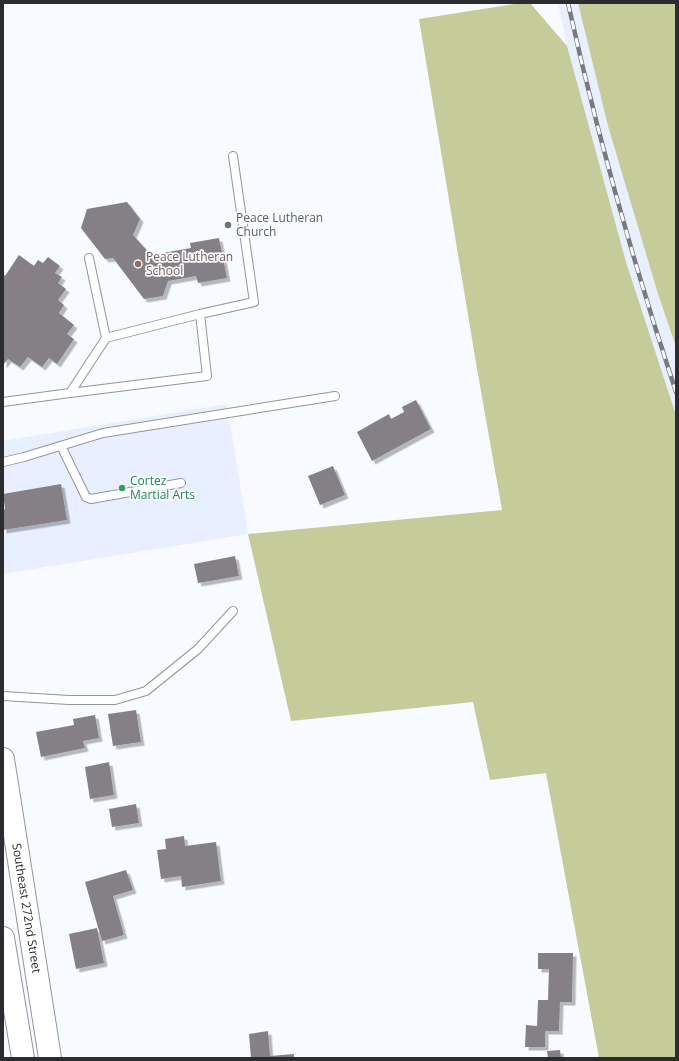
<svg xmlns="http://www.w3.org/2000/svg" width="679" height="1061" font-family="'Open Sans',sans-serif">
	<defs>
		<filter id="shadow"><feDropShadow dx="3.5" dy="3.5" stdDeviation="0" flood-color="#0004"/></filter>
	</defs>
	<rect width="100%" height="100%" fill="#f7faff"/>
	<path fill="#e8f0ff" d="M 558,3 L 578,3 L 658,294 L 676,347 L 676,415 L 626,262 L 567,46 Z
		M 227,404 L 248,534 L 3,574 L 3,441 Z"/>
	<path fill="#c5cc99" d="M 521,3 L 530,3 L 567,46 L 626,262 L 676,415 L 676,1058 L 599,1058 L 546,773 L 490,780 L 473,702 L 291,721 L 248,534 L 502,510 L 476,363 L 419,19 Z
		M 578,3 L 676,3 L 676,347 L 658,294 L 608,126 Z"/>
	<path fill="#858086" filter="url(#shadow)" d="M 127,202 L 140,219 L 133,235 L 151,255 L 191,248 L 190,243 L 219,238 L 227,278 L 198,283 L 196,276 L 168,281 L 163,296 L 144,299 L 113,258 L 105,259 L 81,228 L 87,209 Z
		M 19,255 L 34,266 L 38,260 L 43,263 L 48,257 L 60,266 L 55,273 L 62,277 L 58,283 L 66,289 L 58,300 L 64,305 L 59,313 L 74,325 L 67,334 L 74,339 L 57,364 L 49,358 L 42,367 L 28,357 L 20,367 L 8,359 L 3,365 L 3,274 L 5,276 Z
		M 416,400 L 431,429 L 372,461 L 357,432 L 389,414 L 391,419 L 404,412 L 402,407 Z
		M 333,466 L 345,495 L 320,505 L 308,476 Z
		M 61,484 L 67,520 L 3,530 L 3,510 L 5,509 L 3,494 Z
		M 235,556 L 239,576 L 198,583 L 194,564 Z
		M 136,710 L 141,742 L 113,746 L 108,714 Z
		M 95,715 L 99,738 L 83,741 L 85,748 L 41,757 L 36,732 L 74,725 L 73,719 Z
		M 109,762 L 114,795 L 90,799 L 85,767 Z
		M 136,804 L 139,823 L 112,827 L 109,809 Z
		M 184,836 L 185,846 L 216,842 L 221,881 L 182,887 L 181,876 L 161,879 L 157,850 L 166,849 L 165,839 Z
		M 126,870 L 133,890 L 113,896 L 124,935 L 102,941 L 85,882 Z
		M 97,928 L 104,963 L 76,969 L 69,934 Z
		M 538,953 L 573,953 L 572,1002 L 560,1002 L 559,1031 L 545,1031 L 545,1047 L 525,1047 L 526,1025 L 537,1026 L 538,1000 L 548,1000 L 549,969 L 538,969 Z
		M 268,1031 L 270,1056 L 294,1054 L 294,1058 L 251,1058 L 249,1034 Z
		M 560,1050 L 561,1058 L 548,1058 L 547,1051 Z"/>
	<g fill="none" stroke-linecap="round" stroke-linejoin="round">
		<g stroke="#92969d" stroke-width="10">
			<path id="lane" d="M 89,258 L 106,338
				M 200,314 L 207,376 L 70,393 L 106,338 Z
				M 200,314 L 254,302 L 233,156
				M 3,402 L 70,393
				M 61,446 L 86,497 L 91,499 L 181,483
				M 3,462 L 24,457 L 103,433 L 335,396
				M 3,696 L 69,700 L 115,700 L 146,691 L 198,649 L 233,611"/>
		</g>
		<g stroke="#92969d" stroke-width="24">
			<g id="primary">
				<path id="s1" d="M 3,759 L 50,1058"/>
				<path d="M 3,938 L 23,1058"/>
			</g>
		</g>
		<use href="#lane" stroke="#fff" stroke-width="8"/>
		<use href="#primary" stroke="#fff" stroke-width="22"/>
		<g stroke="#787a7e" stroke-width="4.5">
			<path id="rail" d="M 568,3 C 597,134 634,265 676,392"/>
		</g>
		<use href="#rail" stroke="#f7faff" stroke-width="3" stroke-dasharray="9" stroke-linecap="butt"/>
	</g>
	<circle fill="#6b7280" stroke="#f7faff" stroke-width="1.5" cx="228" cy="225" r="4"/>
	<circle fill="#8d6e63" stroke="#f7faff" stroke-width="1.5" cx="138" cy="264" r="4"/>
	<circle fill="#2e9e5b" stroke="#f7faff" stroke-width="1.5" cx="122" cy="488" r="4"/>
	<g text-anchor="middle" stroke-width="3.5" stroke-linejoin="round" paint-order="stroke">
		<g font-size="12" fill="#5b616d" stroke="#f7faff" text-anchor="start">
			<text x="236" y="222">Peace Lutheran<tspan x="236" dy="14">Church</tspan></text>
		</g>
		<g font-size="12" fill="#785e54" stroke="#f7faff" text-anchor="start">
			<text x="146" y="261">Peace Lutheran<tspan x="146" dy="14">School</tspan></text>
		</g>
		<g font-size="12" fill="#27864d" stroke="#f7faff" text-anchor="start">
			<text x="130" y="485">Cortez<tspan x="130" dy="14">Martial Arts</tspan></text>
		</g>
		<g font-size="12" fill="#2b2c30" stroke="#f7faff">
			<text dy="4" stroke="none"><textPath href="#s1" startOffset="151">Southeast 272nd Street</textPath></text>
		</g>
	</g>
	<rect width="679" height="1061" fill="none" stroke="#2b2c30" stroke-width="8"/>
</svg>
